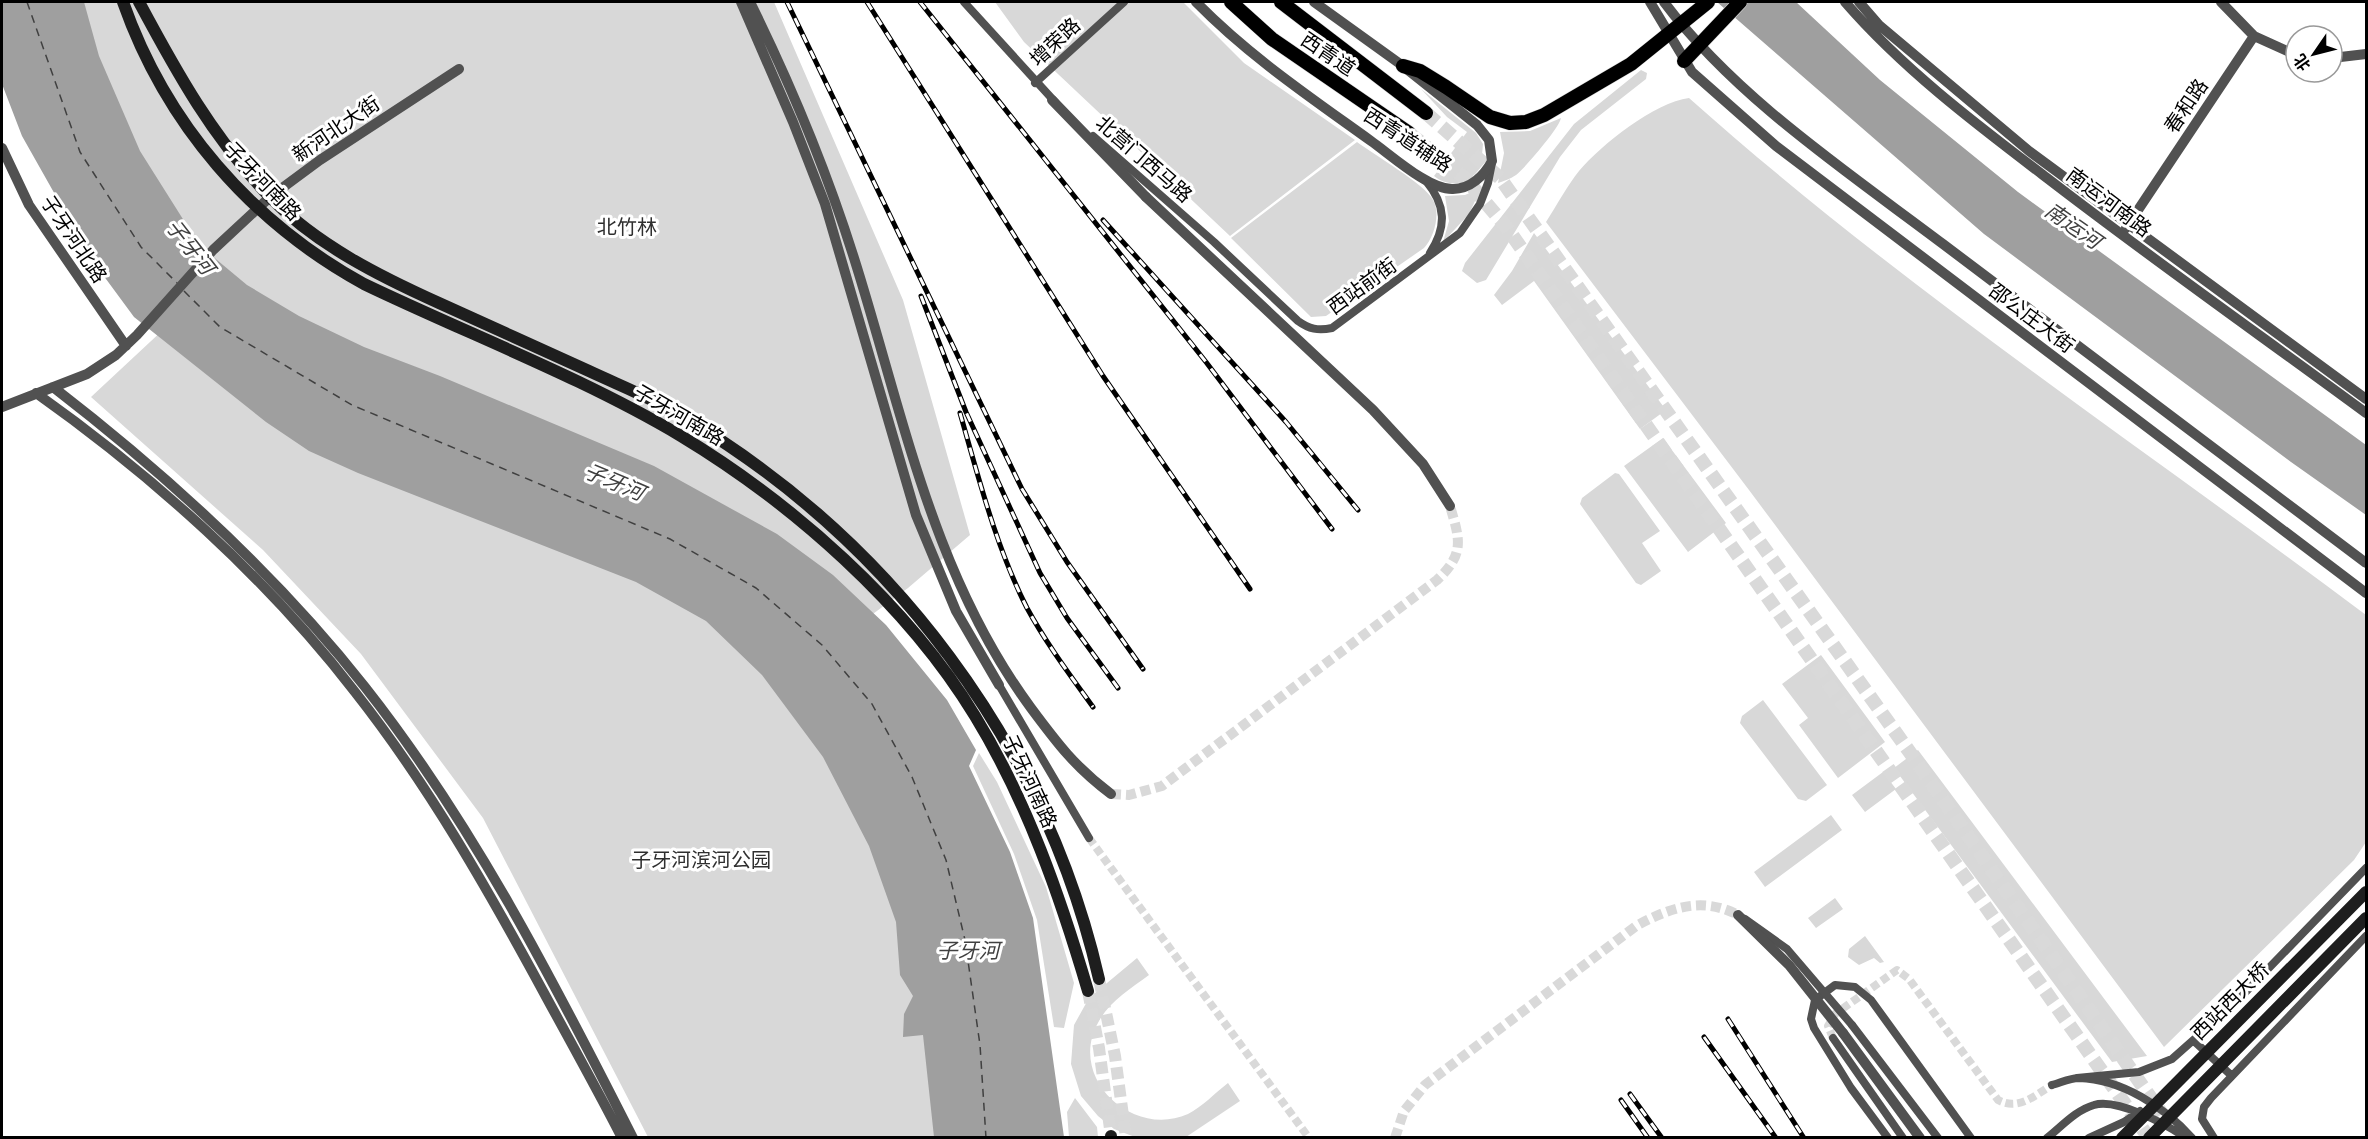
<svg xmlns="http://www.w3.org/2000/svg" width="2368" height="1139" font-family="'Nunito Sans','Noto Sans SC',sans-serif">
	<rect width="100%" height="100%" fill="#fff"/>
	<path fill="#d8d8d8" d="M 71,2 L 774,2 L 903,300 L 970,535 L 908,588 L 862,622 L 308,335 L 188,242 L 120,133 Z
		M 995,2 L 1183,2 L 1244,63 L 1355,140 L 1230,236 L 1024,42 Z
		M 1641,70 L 1647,73 L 1646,79 L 1581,130 L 1560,157 L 1486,280 L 1477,283 L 1462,271 L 1465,263 L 1574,124 Z
		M 1421,89 L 1476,133 L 1483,144 L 1481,166 C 1471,184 1450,189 1434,176 L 1467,132 L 1447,117 Z
		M 1689,98 C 1901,287 2139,445 2366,615 L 2366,842 L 2354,860 L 2164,1047 L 1749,490 L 1546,222 C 1557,205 1567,186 1579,171 C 1601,145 1655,102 1689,98 Z
		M 1561,118 C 1560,127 1525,168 1516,175 C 1510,179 1504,181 1498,183 L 1504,153 L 1500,132 L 1530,131 Z
		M 1357,142 C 1373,154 1426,185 1433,200 C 1441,214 1434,237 1424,248 L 1326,316 L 1311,317 L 1231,238 Z
		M 1481,188 L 1469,214 L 1443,242 L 1449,221 L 1445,196 L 1465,195 Z
		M 1534,233 L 1666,410 L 1640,429 L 1534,281 L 1502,305 L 1494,295 L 1512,271 Z
		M 165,328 L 679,586 L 853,771 L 962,1137 L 648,1137 L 483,818 L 361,654 L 263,550 L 91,397 Z
		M 1663,438 L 1726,523 L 1688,552 L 1624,466 Z
		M 1615,473 L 1619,474 L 1660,531 L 1642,543 L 1661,571 L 1641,585 L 1636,583 L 1580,504 L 1582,498 Z
		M 1821,655 L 1885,742 L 1838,778 L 1799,725 L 1808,718 L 1782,684 Z
		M 1763,700 L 1827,785 L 1806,801 L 1798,799 L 1740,723 L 1742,716 Z
		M 1918,750 L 2147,1056 L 2112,1062 L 1894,768 Z
		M 979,753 L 997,782 L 1046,887 L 1074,983 L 1064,1028 L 1054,1027 L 1037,920 L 1014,854 L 973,766 Z
		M 1883,772 L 1896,789 L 1865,812 L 1852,795 Z
		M 1831,815 L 1842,830 L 1765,887 L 1754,872 Z
		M 1835,898 L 1843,909 L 1816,928 L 1808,918 Z
		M 1865,936 L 1884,962 L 1880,963 L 1874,958 L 1859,965 L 1848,957 L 1849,949 Z
		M 1137,958 L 1149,975 C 1130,989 1110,1001 1099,1021 C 1066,1077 1132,1139 1188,1114 C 1202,1107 1215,1093 1228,1083 L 1240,1101 L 1186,1137 L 1135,1137 L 1114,1129 L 1098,1116 L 1081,1096 L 1071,1064 L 1074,1025 L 1089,998 Z
		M 1075,1098 L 1097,1127 L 1098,1137 L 1069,1137 L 1067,1112 Z"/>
	<path fill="#9f9f9f" d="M 2,2 L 84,2 L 99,56 L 140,151 L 198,243 L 217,260 L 247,285 L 299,316 L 364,347 L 440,376 L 654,466 L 777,534 L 833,575 L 886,625 L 947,700 L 976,750 L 969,766 L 1010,852 L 1033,918 L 1064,1137 L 934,1137 L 923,1035 L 903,1037 L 904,1014 L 913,996 L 900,975 L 896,922 L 869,846 L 823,757 L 762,675 L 706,621 L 636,582 L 358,473 L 309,451 L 266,422 L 134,317 L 92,260 L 22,136 L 2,84 Z
		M 1717,2 L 1796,2 L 1880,80 L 2018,192 L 2366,445 L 2366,515 L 2291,462 L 1984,234 Z"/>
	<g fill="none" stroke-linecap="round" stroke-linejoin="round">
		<path stroke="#404040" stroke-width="1.5" stroke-dasharray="8 6" stroke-linecap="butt" d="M 27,2 L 80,152 L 141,247 L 177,283
			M 184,291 L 220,327 L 352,405 L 670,539 L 756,588 L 822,645 L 872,704 L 912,777 L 946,860 L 965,940 L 980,1045 L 986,1138"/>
		<path stroke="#d9d9d9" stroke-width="8" stroke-dasharray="8 4" stroke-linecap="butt" d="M 1089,838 L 1309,1138
			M 1833,1038 L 1828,1026 L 1835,1014 L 1897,970 L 1909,979 L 1998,1100 C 2018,1111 2034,1096 2052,1085"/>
		<path stroke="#d9d9d9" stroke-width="10" stroke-dasharray="10 5" stroke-linecap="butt" d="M 1111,794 L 1129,795 L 1162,786 L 1437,580 C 1465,554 1460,540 1450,506
			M 1395,1138 L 1404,1111 L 1425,1085 L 1636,926 C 1669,908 1702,896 1738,915"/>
		<path stroke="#d9d9d9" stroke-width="12" stroke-dasharray="12 6" stroke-linecap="butt" d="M 1099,979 L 1115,1056 L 1126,1138
			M 1088,991 L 1099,1048 L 1111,1136"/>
		<path stroke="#d9d9d9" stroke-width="14" stroke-dasharray="14 7" stroke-linecap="butt" d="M 1426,113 L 1500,178 L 1911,754 L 2162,1114
			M 1409,133 L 1465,178 L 1507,228 L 2149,1138"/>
		<g stroke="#dbdbdb" stroke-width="15">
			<path id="primary" d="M 1684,61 L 1740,2
				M 1403,66 L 1420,71 L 1446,87 L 1490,117 L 1510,123 L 1526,122 L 1544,115 L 1631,64 L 1708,2"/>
		</g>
		<g stroke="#dbdbdb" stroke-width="15">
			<path id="trunk" d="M 1231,2 L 1272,39 L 1409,133
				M 1281,2 L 1426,113"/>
		</g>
		<path stroke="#515151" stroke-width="8" d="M 964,2 L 1056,103
			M 1035,83 L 1124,2
			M 1093,136 L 1214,242 L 1298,321 C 1309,329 1318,331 1332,328 L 1460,233 L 1480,204 L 1488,183 L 1492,163
			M 1426,181 C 1446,205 1447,227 1430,253
			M 999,685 L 1089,838
			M 1852,1025 L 1938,1138
			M 1833,1038 L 1903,1138
			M 2194,1041 L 2232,1076
			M 2077,1078 L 2139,1072 L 2172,1059 L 2234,1004 L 2366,868
			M 2052,1085 C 2060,1083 2070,1078 2079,1078 C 2121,1079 2165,1107 2192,1138
			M 1888,1138 L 1851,1088 L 1814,1028 L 1811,1019 L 1815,1000 L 1835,985 L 1855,987 L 1871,1000 L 1971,1138
			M 2047,1138 C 2061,1127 2076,1110 2094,1105 C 2117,1098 2166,1124 2186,1138
			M 2089,1138 L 2124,1122 L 2140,1111
			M 2214,1138 L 2202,1119 L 2204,1107 L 2211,1098 L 2366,936"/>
		<path stroke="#515151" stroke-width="10" d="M 1196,2 C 1249,56 1310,97 1371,141 C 1391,155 1429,190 1453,189 C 1470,189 1484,176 1492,161 L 1489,140 L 1477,125 L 1403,66 L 1314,2
			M 1650,2 L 1692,72 L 1776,146 L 2366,593
			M 1664,2 C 1735,97 1849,173 1943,244 C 2084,351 2225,457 2366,563
			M 1845,2 C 1903,69 1976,124 2047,178 C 2152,259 2260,335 2366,413
			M 1859,2 L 1879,25 L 2029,151 L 2366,399
			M 2221,2 L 2254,36 L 2296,55
			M 2332,58 L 2366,54
			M 1052,100 L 1146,197
			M 2,148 L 29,205 L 126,346
			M 2126,228 L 2254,36
			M 53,387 C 167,475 276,574 365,687 C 473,824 554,982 633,1138
			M 36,393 C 153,476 267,578 355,692 C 429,786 487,888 544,993 C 570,1041 597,1089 622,1138
			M 2,407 L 87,374 L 116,355 L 137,335 L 213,250 L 270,197 L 320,160 L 459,69
			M 1843,1033 L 1920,1138"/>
		<path stroke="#1e1e1e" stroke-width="12" d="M 123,2 C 166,124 251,222 364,284 C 468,334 582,377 681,436 C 792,503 907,604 975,716 C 1027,801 1060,896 1088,991
			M 139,2 C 177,73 213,138 270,197 C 317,245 379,276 439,303 C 489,326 539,348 589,371 C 621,386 655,399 685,418 C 892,541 1045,744 1099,979
			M 1111,1136 L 1111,1138"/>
		<use href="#primary" stroke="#000" stroke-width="14"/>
		<use href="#trunk" stroke="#000" stroke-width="14"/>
		<g stroke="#000" stroke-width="5">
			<path id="rail" d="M 787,2 L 1022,489 L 1067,562 L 1143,669
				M 867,2 L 1103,376 L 1250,589
				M 920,2 L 1206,362 L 1332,529
				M 1103,220 L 1286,422 L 1358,510
				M 921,296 L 966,412 L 1040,573 L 1067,618 L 1118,688
				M 960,413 C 979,479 996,547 1027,608 C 1046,643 1070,675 1093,707
				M 1728,1019 L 1804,1138
				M 1704,1037 L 1776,1138
				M 1630,1094 L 1662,1138
				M 1621,1100 L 1648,1138"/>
		</g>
		<use href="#rail" stroke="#fff" stroke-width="3" stroke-dasharray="9" stroke-linecap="butt"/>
		<path stroke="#515151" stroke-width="8" d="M 1745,919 L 1787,949 L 1852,1025"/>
		<path stroke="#515151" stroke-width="10" d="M 741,2 L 793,122 L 825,204 L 916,515 L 956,611 L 999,685
			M 750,2 C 791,85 826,169 854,258 C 903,413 932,574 1031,708 C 1057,743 1075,767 1111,794
			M 1146,197 L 1373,410 L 1423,464 L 1450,506
			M 1738,915 L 1789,965 L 1843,1033"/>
		<path stroke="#1e1e1e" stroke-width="12" d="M 2122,1138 L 2366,892
			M 2149,1138 L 2366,918"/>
	</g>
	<g text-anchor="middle" stroke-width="6" stroke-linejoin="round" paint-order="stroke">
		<g font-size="20" fill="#000" stroke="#fff">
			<text transform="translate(1055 42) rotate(-43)" y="7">增荣路</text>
			<text transform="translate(1328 54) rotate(34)" y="7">西青道</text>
			<text transform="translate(2186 106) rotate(-56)" y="7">春和路</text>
			<text transform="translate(336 129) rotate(-34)" y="7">新河北大街</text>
			<text transform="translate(1408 140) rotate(33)" y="7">西青道辅路</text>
			<text transform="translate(1144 159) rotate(41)" y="7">北营门西马路</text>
			<text transform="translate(263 181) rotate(46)" y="7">子牙河南路</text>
			<text transform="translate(2109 202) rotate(37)" y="7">南运河南路</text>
			<text transform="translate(74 239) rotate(56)" y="7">子牙河北路</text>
			<text transform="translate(1362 286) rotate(-36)" y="7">西站前街</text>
			<text transform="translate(2032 318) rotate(37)" y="7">邵公庄大街</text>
			<text transform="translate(679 415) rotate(30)" y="7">子牙河南路</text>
			<text transform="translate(1030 781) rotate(65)" y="7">子牙河南路</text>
			<text transform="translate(2230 1001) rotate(-45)" y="7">西站西大桥</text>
		</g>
		<g font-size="20" fill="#2f2f2f" stroke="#fff">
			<text x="627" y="234">北竹林</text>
			<text x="701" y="867">子牙河滨河公园</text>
		</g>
		<g font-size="21" font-style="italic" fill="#404040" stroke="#fff">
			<text transform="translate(2073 226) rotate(35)" y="7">南运河</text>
			<text transform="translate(190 247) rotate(52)" y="7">子牙河</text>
			<text transform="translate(614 482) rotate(23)" y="7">子牙河</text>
			<text x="968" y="958">子牙河</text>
		</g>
	</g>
	<rect width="2368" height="1139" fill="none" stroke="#000000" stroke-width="6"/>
	<g transform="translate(2314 54) rotate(235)"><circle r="28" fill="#ffffff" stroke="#999999" stroke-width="1.5"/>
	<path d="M0-4.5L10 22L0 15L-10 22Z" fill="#000000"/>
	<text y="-9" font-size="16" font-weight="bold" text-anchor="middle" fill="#000000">北</text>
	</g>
</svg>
